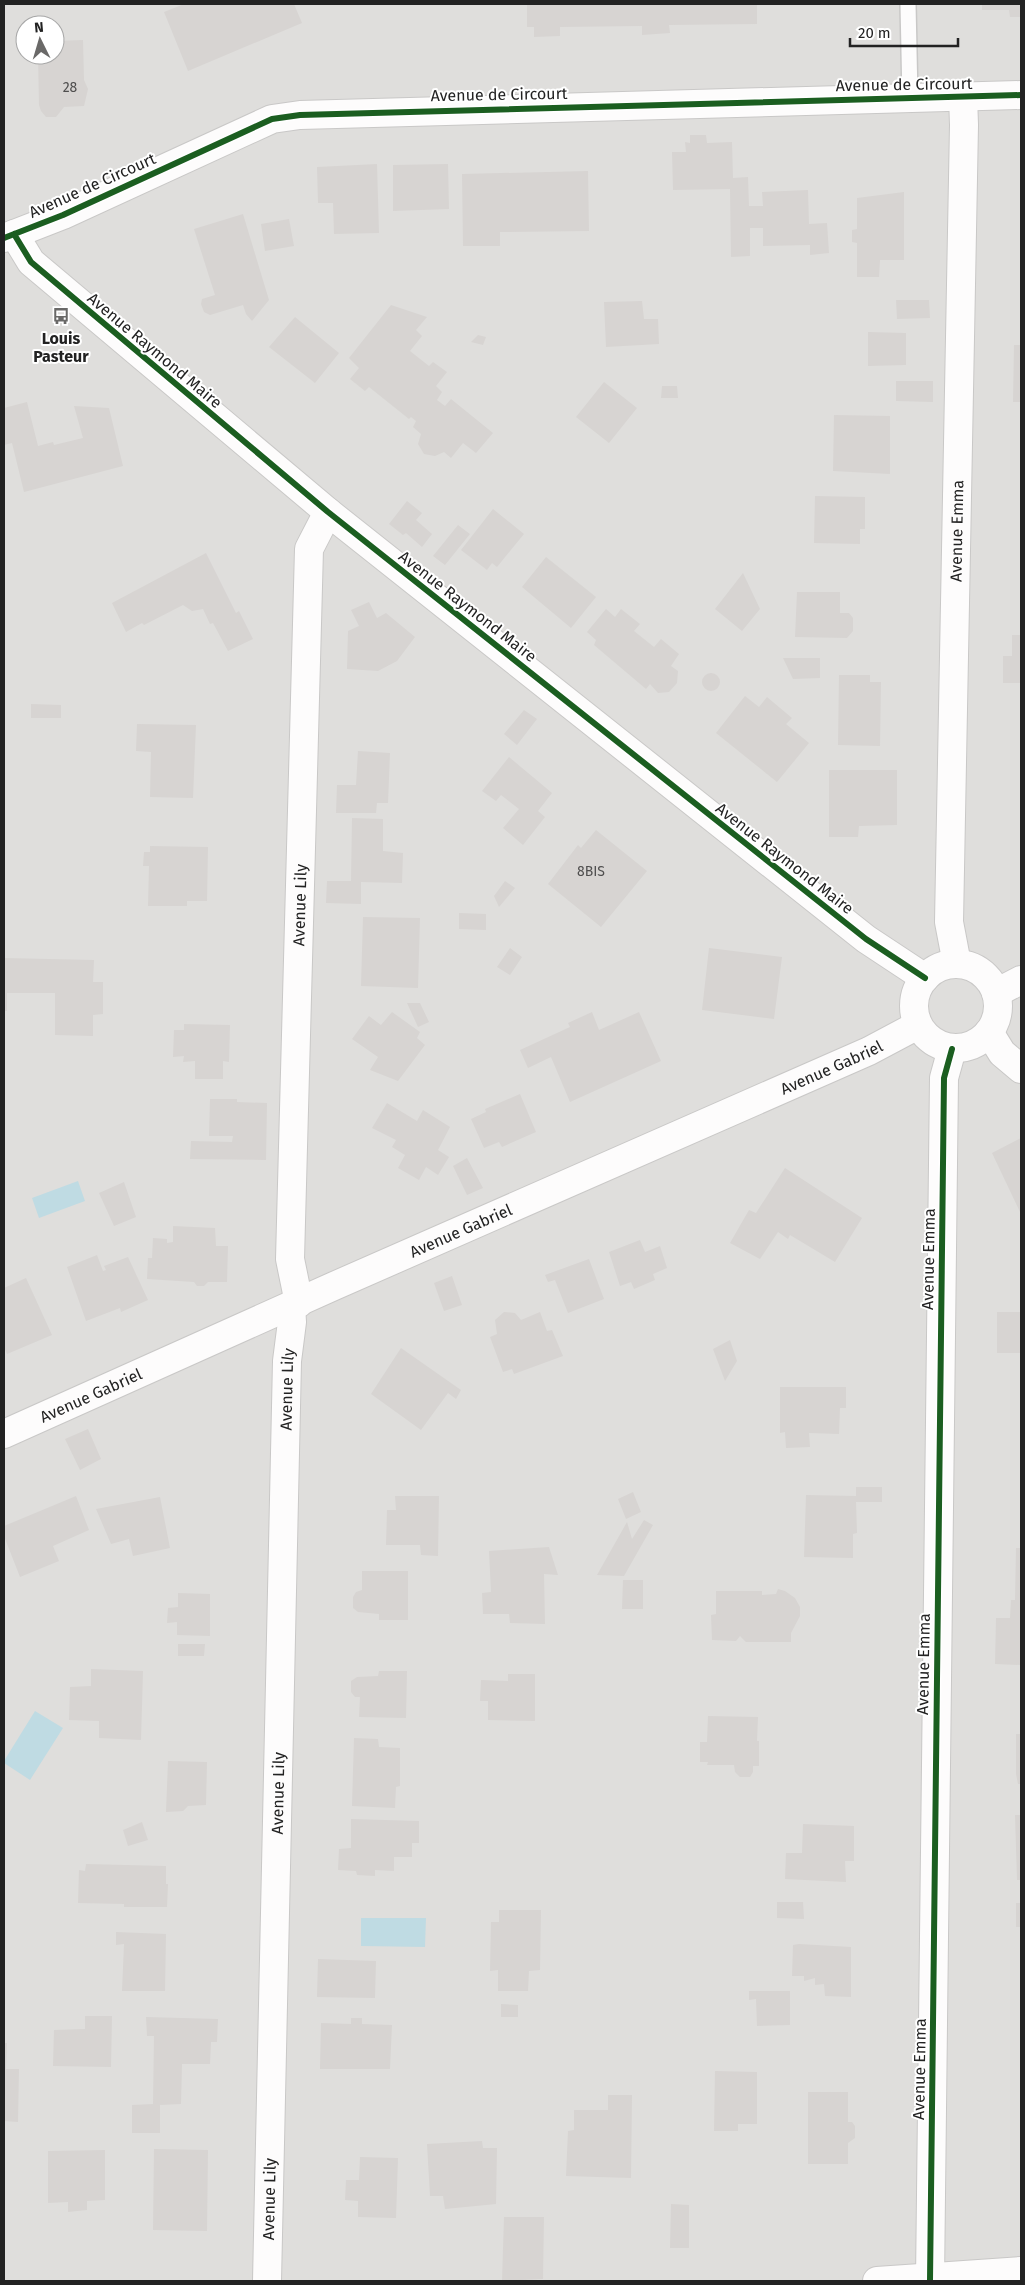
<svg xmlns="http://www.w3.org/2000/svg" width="1025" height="2285" font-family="'Fira Sans',sans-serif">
	<rect width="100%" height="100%" fill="#f0eeeb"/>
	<path fill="#dfdedc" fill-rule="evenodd" d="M 4,4 L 1021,4 L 1021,2281 L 4,2281 ZM 25,25 L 55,25 L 55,55 L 25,55 Z"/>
	<path fill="#bfdbe3" d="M 78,1181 L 85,1201 L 39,1218 L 32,1198 Z
		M 35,1711 L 63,1728 L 30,1780 L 4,1763 L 4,1761 Z
		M 361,1918 L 426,1918 L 425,1947 L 361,1946 Z"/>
	<path fill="#d7d4d2" d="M 184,4 L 294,4 L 302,23 L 188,71 L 164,12 Z
		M 527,4 L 757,4 L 757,24 L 669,25 L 670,33 L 642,35 L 642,26 L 560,27 L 560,36 L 534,37 L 534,27 L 527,27 Z
		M 982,4 L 1021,4 L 1021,17 L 1010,17 L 1009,10 L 982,10 Z
		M 83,40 L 84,80 L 88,89 L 84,106 L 64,107 L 56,117 L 46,117 L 41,111 L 39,105 L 38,55 L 55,55 L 55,41 Z
		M 690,135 L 706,135 L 707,143 L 732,142 L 733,178 L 748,177 L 749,206 L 763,206 L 762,192 L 808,190 L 809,224 L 827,223 L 829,253 L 810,255 L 810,245 L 763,246 L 763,228 L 750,228 L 750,256 L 731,257 L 730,189 L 673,190 L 672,152 L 686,152 L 685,142 L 690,143 Z
		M 377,164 L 379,233 L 334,234 L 333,203 L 318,203 L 317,167 Z
		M 448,164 L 449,209 L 393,211 L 393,165 Z
		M 588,171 L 589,231 L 500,232 L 500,246 L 463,246 L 462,174 Z
		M 904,192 L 904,260 L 880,260 L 879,277 L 857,277 L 857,243 L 852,242 L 852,230 L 857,229 L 857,198 Z
		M 243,214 L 269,300 L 252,321 L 246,314 L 243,305 L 210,315 L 204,312 L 201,304 L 202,299 L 215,295 L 194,229 Z
		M 289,219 L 294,246 L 265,251 L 261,224 Z
		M 896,300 L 929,300 L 930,318 L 897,319 Z
		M 642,301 L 644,319 L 658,319 L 659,344 L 606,347 L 604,302 Z
		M 391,305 L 427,317 L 416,330 L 422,336 L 410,351 L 429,366 L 433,362 L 447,372 L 436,386 L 442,392 L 437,400 L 445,406 L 451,399 L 493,433 L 476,453 L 463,443 L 451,458 L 444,452 L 435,456 L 424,454 L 418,444 L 421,434 L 413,427 L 416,421 L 411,417 L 409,419 L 369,387 L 365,391 L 350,379 L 359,368 L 349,358 Z
		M 295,317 L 339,353 L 315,383 L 269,347 Z
		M 868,332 L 906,333 L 906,365 L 868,366 Z
		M 478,335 L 486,337 L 483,345 L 471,342 Z
		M 1014,345 L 1021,345 L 1021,402 L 1013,402 Z
		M 896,381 L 933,381 L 933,402 L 896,401 Z
		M 604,382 L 637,408 L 609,443 L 576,417 Z
		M 662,386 L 677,386 L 678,398 L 661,398 Z
		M 27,402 L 38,446 L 53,442 L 54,445 L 83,438 L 74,406 L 109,408 L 123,466 L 24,492 L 12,443 L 4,445 L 4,408 Z
		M 834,415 L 890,416 L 890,474 L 833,471 Z
		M 815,496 L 865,497 L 865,529 L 860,529 L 860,544 L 814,543 Z
		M 407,501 L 422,513 L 416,520 L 432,534 L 422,547 L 406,533 L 403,535 L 389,524 Z
		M 493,509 L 524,534 L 497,567 L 492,563 L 487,570 L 461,550 Z
		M 458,525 L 470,534 L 445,565 L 433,556 Z
		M 206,553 L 236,613 L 239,611 L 253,639 L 228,651 L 213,623 L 210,624 L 203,609 L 192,611 L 183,605 L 144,625 L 142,623 L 126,632 L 112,603 Z
		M 546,557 L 596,597 L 571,628 L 522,587 Z
		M 743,573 L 760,609 L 742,631 L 715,609 Z
		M 797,592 L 840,592 L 840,613 L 849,613 L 853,618 L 853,631 L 847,638 L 795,637 Z
		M 369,602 L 377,618 L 386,613 L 415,637 L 397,661 L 378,671 L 347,669 L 348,631 L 359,626 L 351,610 Z
		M 606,609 L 615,617 L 621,609 L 640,624 L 634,631 L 654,647 L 661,639 L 679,654 L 671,666 L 678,671 L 677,683 L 669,692 L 658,693 L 650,684 L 646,689 L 594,645 L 596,640 L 587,632 Z
		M 1012,635 L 1021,635 L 1021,683 L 1003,683 L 1003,656 L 1012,656 Z
		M 783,658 L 820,658 L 820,678 L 793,679 Z
		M702 682a9 9 0 1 1 18 0a9 9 0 1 1-18 0Z
		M 839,675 L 870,675 L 870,682 L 881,682 L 880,746 L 838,745 Z
		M 745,696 L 759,707 L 767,697 L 792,718 L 786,724 L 809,743 L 777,782 L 716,733 Z
		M 31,704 L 61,705 L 61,718 L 31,718 Z
		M 524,710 L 537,719 L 517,745 L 504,734 Z
		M 137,724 L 196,725 L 193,798 L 150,797 L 151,752 L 136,751 Z
		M 358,751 L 390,753 L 388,803 L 377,803 L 376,813 L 336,813 L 337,785 L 356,785 Z
		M 509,757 L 552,793 L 538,811 L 545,817 L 523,845 L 503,828 L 519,809 L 501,795 L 496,801 L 482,791 Z
		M 829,770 L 897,770 L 897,825 L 859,826 L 858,837 L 829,837 Z
		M 352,818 L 383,819 L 383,851 L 403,853 L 402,883 L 361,882 L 361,904 L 326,903 L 327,881 L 351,881 Z
		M 596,830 L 647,871 L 601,927 L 548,884 L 578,845 L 581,848 Z
		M 150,846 L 208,847 L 207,901 L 187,901 L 187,906 L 148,906 L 149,866 L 143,866 L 144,852 L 150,852 Z
		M 505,881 L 515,888 L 499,907 L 494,896 Z
		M 459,913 L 486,914 L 486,930 L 459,929 Z
		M 363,917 L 420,918 L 418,988 L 361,986 Z
		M 510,948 L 522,957 L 510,975 L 497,967 Z
		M 709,948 L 782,957 L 774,1019 L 702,1010 Z
		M 4,958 L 94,960 L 93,982 L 103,982 L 103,1014 L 93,1015 L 93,1036 L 55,1035 L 55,993 L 7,993 L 7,1011 L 4,1011 Z
		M 407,1003 L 420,1003 L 429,1022 L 418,1027 Z
		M 392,1012 L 420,1032 L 417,1038 L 425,1045 L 398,1081 L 370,1070 L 378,1057 L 352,1039 L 369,1016 L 381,1025 Z
		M 592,1012 L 599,1030 L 639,1012 L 661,1061 L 570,1102 L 551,1057 L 528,1068 L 520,1050 L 570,1027 L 568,1023 Z
		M 184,1024 L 230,1025 L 229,1062 L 223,1061 L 223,1079 L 195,1079 L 195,1061 L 183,1062 L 184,1056 L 173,1057 L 174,1030 L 184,1030 Z
		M 520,1094 L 536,1132 L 502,1147 L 499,1142 L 484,1148 L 471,1119 L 486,1112 L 485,1109 Z
		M 210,1099 L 237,1099 L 237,1102 L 267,1103 L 266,1160 L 190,1159 L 191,1141 L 232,1142 L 233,1136 L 209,1136 Z
		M 387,1103 L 417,1121 L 423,1110 L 450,1127 L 438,1150 L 449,1157 L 438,1175 L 426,1167 L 419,1180 L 398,1168 L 405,1155 L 392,1147 L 396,1140 L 372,1128 Z
		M 1021,1138 L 1021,1214 L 992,1153 Z
		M 467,1158 L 483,1188 L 467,1195 L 453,1166 Z
		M 785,1168 L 862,1218 L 835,1262 L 790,1235 L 788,1239 L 778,1232 L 760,1259 L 730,1243 L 749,1210 L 756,1213 Z
		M 124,1182 L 136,1217 L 114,1226 L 99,1193 Z
		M 173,1226 L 215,1228 L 216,1246 L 228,1246 L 227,1282 L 208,1282 L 204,1286 L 197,1286 L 194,1282 L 147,1279 L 148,1258 L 152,1258 L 153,1238 L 167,1239 L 167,1243 L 173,1242 Z
		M 640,1240 L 645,1252 L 660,1246 L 667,1268 L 653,1274 L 655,1280 L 634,1289 L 631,1282 L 620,1286 L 609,1252 Z
		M 97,1255 L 103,1271 L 106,1270 L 104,1266 L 128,1257 L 148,1300 L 121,1312 L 120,1308 L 86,1321 L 67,1267 Z
		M 589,1259 L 604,1299 L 568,1313 L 555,1280 L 548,1282 L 545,1275 Z
		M 452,1276 L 462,1305 L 444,1311 L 434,1283 Z
		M 26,1278 L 52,1335 L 7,1354 L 4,1347 L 4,1288 Z
		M 504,1312 L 515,1313 L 521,1320 L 540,1312 L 547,1331 L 552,1330 L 563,1356 L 514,1374 L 512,1369 L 503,1372 L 490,1337 L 497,1334 L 495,1320 Z
		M 997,1312 L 1021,1312 L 1021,1353 L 997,1353 Z
		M 730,1340 L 737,1361 L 725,1381 L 713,1349 Z
		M 401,1348 L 461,1390 L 456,1399 L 448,1393 L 421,1430 L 371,1394 Z
		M 780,1387 L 846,1387 L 846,1408 L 840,1408 L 839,1434 L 809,1433 L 810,1447 L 786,1448 L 785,1432 L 780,1433 Z
		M 88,1429 L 101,1459 L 80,1470 L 65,1439 Z
		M 856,1487 L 882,1487 L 882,1502 L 856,1502 L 857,1533 L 853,1534 L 853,1558 L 804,1557 L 806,1495 L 856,1496 Z
		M 633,1492 L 641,1512 L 626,1519 L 618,1499 Z
		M 76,1496 L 89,1530 L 53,1546 L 59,1561 L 20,1577 L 4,1536 L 4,1526 Z
		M 395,1496 L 439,1496 L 438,1556 L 421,1555 L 420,1545 L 386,1545 L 387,1510 L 396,1510 Z
		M 160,1497 L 170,1548 L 133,1556 L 129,1539 L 111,1544 L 96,1509 Z
		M 644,1520 L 653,1525 L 624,1576 L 597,1575 L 627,1522 L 632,1539 Z
		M 549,1547 L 558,1575 L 544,1574 L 545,1624 L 510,1623 L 509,1614 L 483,1614 L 482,1593 L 491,1592 L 489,1551 Z
		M 1016,1548 L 1021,1548 L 1021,1665 L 995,1664 L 996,1618 L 1010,1618 L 1011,1600 L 1015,1600 Z
		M 362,1571 L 408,1571 L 408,1620 L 379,1620 L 379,1614 L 358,1612 L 353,1608 L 353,1597 L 356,1592 L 362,1590 Z
		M 623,1580 L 643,1580 L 643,1609 L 622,1609 Z
		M 778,1589 L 785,1591 L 795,1598 L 800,1607 L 800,1616 L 791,1633 L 791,1642 L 746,1642 L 740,1636 L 736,1641 L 712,1640 L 711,1615 L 716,1614 L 716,1591 L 762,1591 L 762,1595 L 776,1594 Z
		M 178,1593 L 210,1594 L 210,1636 L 177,1635 L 177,1622 L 167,1623 L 168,1608 L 178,1607 Z
		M 178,1644 L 205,1644 L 204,1656 L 178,1656 Z
		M 91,1669 L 143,1671 L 141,1740 L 99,1738 L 99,1721 L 69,1720 L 70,1687 L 91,1686 Z
		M 379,1671 L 407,1671 L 406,1718 L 359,1717 L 360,1697 L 355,1697 L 351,1692 L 351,1681 L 357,1677 L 378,1676 Z
		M 508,1674 L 535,1674 L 535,1721 L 488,1720 L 488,1701 L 480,1701 L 481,1680 L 508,1681 Z
		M 708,1716 L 758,1717 L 757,1741 L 759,1741 L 759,1766 L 753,1766 L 753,1772 L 750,1777 L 740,1777 L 735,1772 L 734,1765 L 707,1765 L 708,1762 L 700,1762 L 700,1742 L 707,1742 Z
		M 1016,1734 L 1021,1734 L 1021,1784 L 1018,1784 L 1016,1774 Z
		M 354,1738 L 378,1739 L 379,1747 L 400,1748 L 400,1786 L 396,1787 L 395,1808 L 352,1806 Z
		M 168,1761 L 207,1762 L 206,1805 L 188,1806 L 183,1811 L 166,1812 Z
		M 1015,1815 L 1021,1815 L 1021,1880 L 1017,1880 Z
		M 351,1819 L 419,1821 L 419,1843 L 412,1843 L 412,1857 L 394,1857 L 394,1871 L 375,1870 L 375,1876 L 357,1875 L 356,1871 L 338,1870 L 339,1849 L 351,1848 Z
		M 142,1822 L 148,1840 L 128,1846 L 123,1830 Z
		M 803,1824 L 854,1826 L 854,1861 L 845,1861 L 846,1882 L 785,1879 L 786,1853 L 802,1853 Z
		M 86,1864 L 166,1866 L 166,1884 L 168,1884 L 167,1907 L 124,1907 L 124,1904 L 78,1903 L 79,1870 L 85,1871 Z
		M 777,1902 L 803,1902 L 804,1919 L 777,1918 Z
		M 1016,1903 L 1021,1903 L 1021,1927 L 1016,1927 Z
		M 499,1910 L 541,1910 L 540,1970 L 529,1971 L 528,1991 L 498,1991 L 498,1970 L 490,1971 L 491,1922 L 499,1922 Z
		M 116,1932 L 166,1934 L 165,1991 L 122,1991 L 124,1944 L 116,1945 Z
		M 799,1944 L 851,1947 L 851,1997 L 825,1996 L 824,1984 L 815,1985 L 815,1978 L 804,1981 L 804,1976 L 792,1976 L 793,1945 Z
		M 318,1959 L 376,1961 L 375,1998 L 317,1997 Z
		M 749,1991 L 790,1991 L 790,2025 L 757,2026 L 756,1999 L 749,2000 Z
		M 501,2004 L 518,2005 L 518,2017 L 501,2017 Z
		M 85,2016 L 112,2016 L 111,2067 L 53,2066 L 54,2030 L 85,2029 Z
		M 146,2017 L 218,2019 L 217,2042 L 211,2042 L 210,2064 L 182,2064 L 181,2104 L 160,2105 L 160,2133 L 132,2133 L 132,2105 L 153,2104 L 154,2036 L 147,2036 Z
		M 351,2018 L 362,2018 L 362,2024 L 392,2025 L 390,2069 L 320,2069 L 321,2023 L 351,2024 Z
		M 4,2043 L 7,2043 L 6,2069 L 19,2069 L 18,2122 L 4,2121 Z
		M 715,2071 L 757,2072 L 757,2124 L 738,2124 L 738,2131 L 714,2131 Z
		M 808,2092 L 848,2092 L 848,2122 L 852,2122 L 855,2126 L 855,2138 L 848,2143 L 848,2164 L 808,2164 Z
		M 608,2095 L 632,2095 L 631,2178 L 566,2176 L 568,2131 L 574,2130 L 574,2110 L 608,2110 Z
		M 482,2141 L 483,2148 L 497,2148 L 496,2204 L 445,2209 L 443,2196 L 430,2196 L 427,2144 Z
		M 154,2149 L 208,2150 L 207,2231 L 153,2230 Z
		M 105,2150 L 105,2200 L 87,2201 L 87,2210 L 68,2212 L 68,2202 L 48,2203 L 48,2151 Z
		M 360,2157 L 398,2158 L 396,2218 L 358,2217 L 358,2201 L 345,2200 L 346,2180 L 359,2180 Z
		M 671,2204 L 689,2205 L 689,2248 L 670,2248 Z
		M 504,2217 L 544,2217 L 543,2279 L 502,2281 Z"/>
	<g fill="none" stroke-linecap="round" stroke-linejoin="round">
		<g stroke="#c9c8c7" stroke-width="18">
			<path id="service" d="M 908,4 L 910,98"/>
		</g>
		<g stroke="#c9c8c7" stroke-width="30">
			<g id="minor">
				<path d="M 14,234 L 31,262 L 328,512 L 866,939 L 925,978"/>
				<path d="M 4,238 L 63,215 L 272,119 L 300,115 L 1021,95"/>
				<path id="s1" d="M 957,964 L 949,922 L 964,125 L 963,96"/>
				<circle cx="956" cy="1006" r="42"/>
				<path d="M 996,993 L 1021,980"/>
				<path d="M 989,1032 L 1002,1053 L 1021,1069"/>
				<path id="s2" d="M 299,1303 L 290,1259 L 309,549 L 328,512"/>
				<path id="s3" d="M 4,1434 L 334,1286 L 869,1051 L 918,1025"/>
				<path id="s4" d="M 267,2281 L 287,1361 L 292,1322 L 291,1306"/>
				<path d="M 877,2281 L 1021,2271"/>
				<path d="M 930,2281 L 944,1078 L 952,1049"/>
			</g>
		</g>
		<use href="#service" stroke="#fdfcfc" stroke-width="15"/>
		<use href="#minor" stroke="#fdfcfc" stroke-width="28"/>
		<g stroke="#fff" stroke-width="9">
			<path id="cycleway" d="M 14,234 L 31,262 L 328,512 L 866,939 L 925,978
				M 4,238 L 63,215 L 272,119 L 300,115 L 1021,95
				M 930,2281 L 944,1078 L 952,1049"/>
		</g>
		<use href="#cycleway" stroke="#1b5e20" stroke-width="6"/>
	</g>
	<defs>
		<g id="bus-bare" transform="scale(1.35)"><path d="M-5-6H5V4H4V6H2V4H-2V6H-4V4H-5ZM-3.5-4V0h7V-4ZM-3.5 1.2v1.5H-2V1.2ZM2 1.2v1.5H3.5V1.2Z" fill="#6a6968" stroke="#fff" stroke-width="2.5" paint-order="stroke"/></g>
	</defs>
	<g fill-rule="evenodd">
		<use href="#bus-bare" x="61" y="316"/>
	</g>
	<g text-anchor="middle" stroke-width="4" stroke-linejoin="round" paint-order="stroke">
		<g font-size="14" fill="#4f4e4e">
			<text x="70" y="92">28</text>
			<text x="591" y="876">8BIS</text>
		</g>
		<g font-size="16" fill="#222" stroke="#fff">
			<text transform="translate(904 84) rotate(-1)" y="6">Avenue de Circourt</text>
			<text transform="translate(499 94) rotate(-1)" y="6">Avenue de Circourt</text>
			<text transform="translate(92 185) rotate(-24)" y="6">Avenue de Circourt</text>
			<text transform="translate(155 350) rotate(40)" y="6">Avenue Raymond Maire</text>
			<text dy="6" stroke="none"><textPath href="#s1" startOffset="434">Avenue Emma</textPath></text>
			<text transform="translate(468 606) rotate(38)" y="6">Avenue Raymond Maire</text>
			<text transform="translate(785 858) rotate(38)" y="6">Avenue Raymond Maire</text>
			<text dy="6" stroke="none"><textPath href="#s2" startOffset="399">Avenue Lily</textPath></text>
			<text dy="6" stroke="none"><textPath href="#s3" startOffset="905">Avenue Gabriel</textPath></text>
			<text dy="6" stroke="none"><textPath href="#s3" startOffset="500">Avenue Gabriel</textPath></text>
			<text transform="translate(928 1259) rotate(-89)" y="6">Avenue Emma</text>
			<text dy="6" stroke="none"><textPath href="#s4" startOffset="892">Avenue Lily</textPath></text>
			<text dy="6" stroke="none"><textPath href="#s3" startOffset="95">Avenue Gabriel</textPath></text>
			<text transform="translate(923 1664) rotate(-89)" y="6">Avenue Emma</text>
			<text dy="6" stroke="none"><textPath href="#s4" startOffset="488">Avenue Lily</textPath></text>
			<text transform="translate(919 2069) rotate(-89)" y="6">Avenue Emma</text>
			<text dy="6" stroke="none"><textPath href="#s4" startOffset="82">Avenue Lily</textPath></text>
		</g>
		<g font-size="16" font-weight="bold" fill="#222" stroke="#fff">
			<text x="61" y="344">Louis<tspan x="61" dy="18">Pasteur</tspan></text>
		</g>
	</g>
	<rect width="1025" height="2285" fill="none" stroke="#222222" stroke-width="10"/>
	<g transform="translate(40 40) rotate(355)"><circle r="24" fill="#ffffff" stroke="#a7a7a7"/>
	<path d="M0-4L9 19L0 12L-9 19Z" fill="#6a6968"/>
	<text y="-8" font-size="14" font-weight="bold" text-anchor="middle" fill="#222222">N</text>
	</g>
	<path d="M850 38v8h108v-8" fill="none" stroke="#222222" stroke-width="2.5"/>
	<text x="858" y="38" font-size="15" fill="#222222" stroke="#ffffff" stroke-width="4" paint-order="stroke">20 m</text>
</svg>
